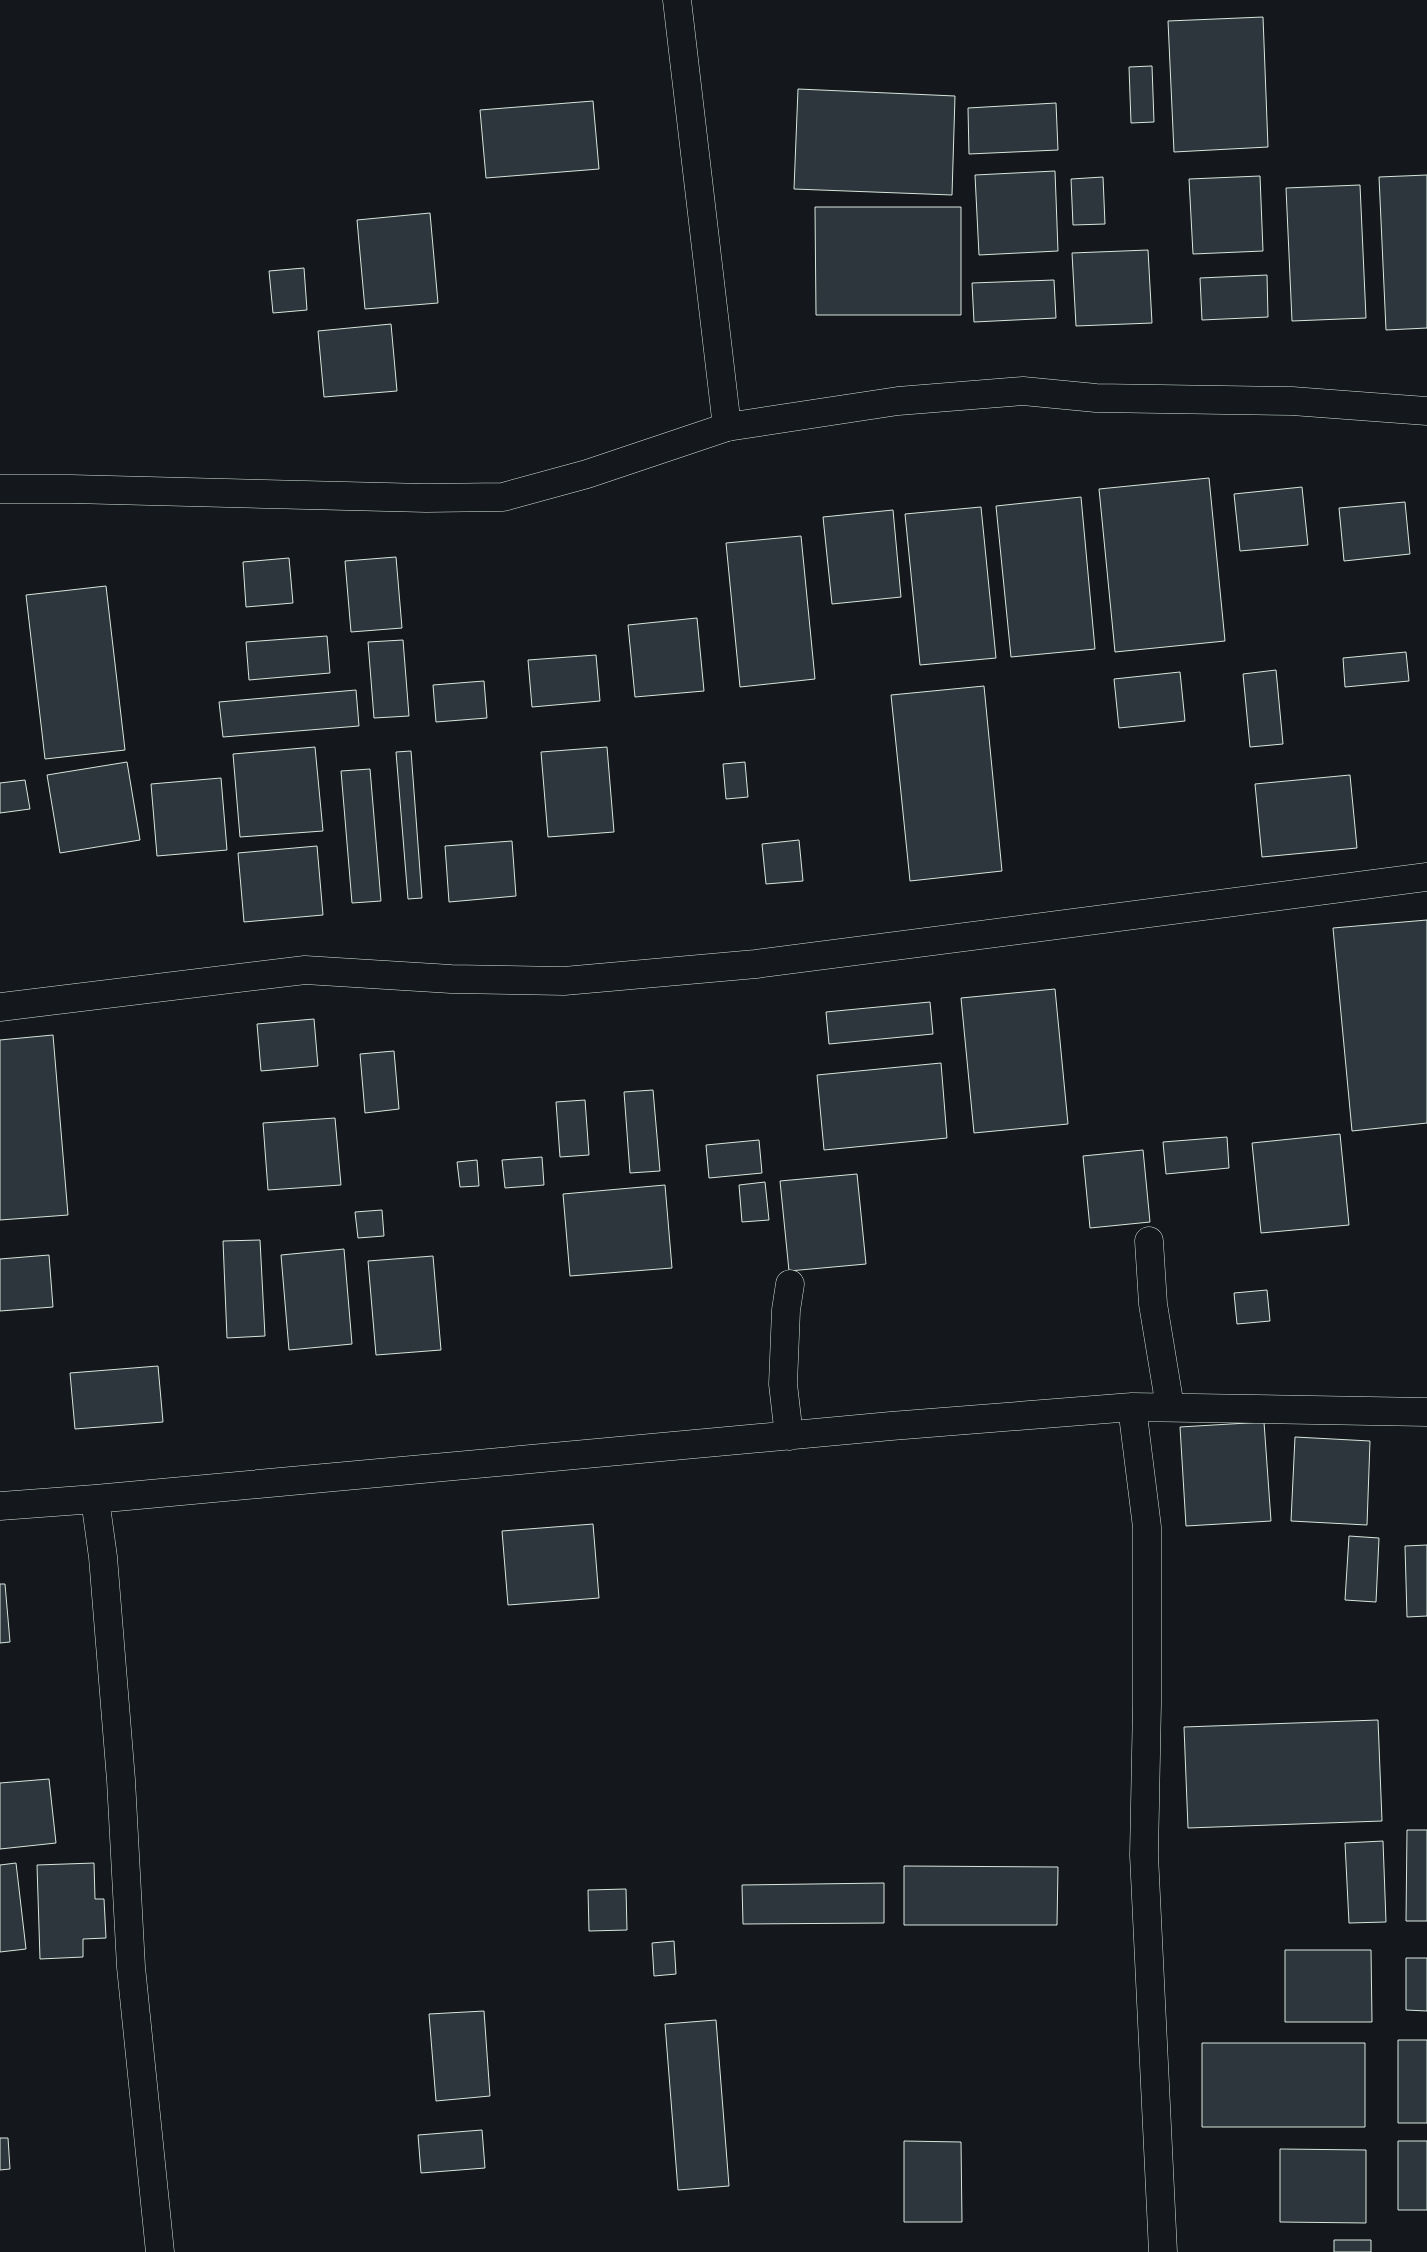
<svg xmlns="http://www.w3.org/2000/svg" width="1427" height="2252" font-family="'DejaVu Sans',sans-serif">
	<rect width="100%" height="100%" fill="#14181c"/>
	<path fill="#2c363c" stroke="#d8e6dc" d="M 1263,17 L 1268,147 L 1174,152 L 1168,21 Z
		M 1152,66 L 1154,122 L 1131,123 L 1129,67 Z
		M 798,89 L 955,96 L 952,195 L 794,189 Z
		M 593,101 L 599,169 L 486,178 L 480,110 Z
		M 1056,103 L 1058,150 L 969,154 L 968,108 Z
		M 1055,171 L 1058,251 L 979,255 L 975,175 Z
		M 1427,175 L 1427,328 L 1386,330 L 1379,177 Z
		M 1260,176 L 1263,251 L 1193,254 L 1189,179 Z
		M 1103,177 L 1105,224 L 1073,225 L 1071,179 Z
		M 1360,185 L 1366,318 L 1292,321 L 1286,188 Z
		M 815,207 L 961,207 L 961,315 L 816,315 Z
		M 430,213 L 438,303 L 365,309 L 357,220 Z
		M 1148,250 L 1152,323 L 1076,326 L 1072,253 Z
		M 304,268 L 307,310 L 273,313 L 269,271 Z
		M 1267,275 L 1268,317 L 1202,320 L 1200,278 Z
		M 1054,280 L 1056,318 L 974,322 L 972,283 Z
		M 391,324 L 397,391 L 324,397 L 318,331 Z
		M 1209,478 L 1225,641 L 1115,652 L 1099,489 Z
		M 1302,487 L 1308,545 L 1240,551 L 1234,494 Z
		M 1081,497 L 1095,649 L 1011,657 L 996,506 Z
		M 1405,502 L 1410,554 L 1344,561 L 1339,508 Z
		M 981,507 L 996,658 L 920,665 L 905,514 Z
		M 893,510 L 901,597 L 832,604 L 823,517 Z
		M 801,536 L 815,679 L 740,687 L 726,543 Z
		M 396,557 L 402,628 L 351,632 L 345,561 Z
		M 289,558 L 293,603 L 246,607 L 243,562 Z
		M 106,586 L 125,750 L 45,759 L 26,595 Z
		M 697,618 L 704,691 L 635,697 L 628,625 Z
		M 327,636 L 330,673 L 249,680 L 246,642 Z
		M 403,640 L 409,716 L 374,718 L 368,642 Z
		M 1406,652 L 1409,681 L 1345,687 L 1343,658 Z
		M 596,655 L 600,701 L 532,707 L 528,660 Z
		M 1276,670 L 1283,744 L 1250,747 L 1243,674 Z
		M 1180,672 L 1185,721 L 1119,728 L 1114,679 Z
		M 484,681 L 487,718 L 436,722 L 433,685 Z
		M 984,686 L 1002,871 L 910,881 L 891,695 Z
		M 356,690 L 359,726 L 223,737 L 219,702 Z
		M 315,747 L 323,831 L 240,837 L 233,754 Z
		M 607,747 L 614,832 L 548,837 L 541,752 Z
		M 411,751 L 422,898 L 408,899 L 396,752 Z
		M 127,762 L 140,840 L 60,853 L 47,775 Z
		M 745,762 L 748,797 L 726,799 L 723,764 Z
		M 370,769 L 381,901 L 352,903 L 341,771 Z
		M 1350,775 L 1357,848 L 1262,857 L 1255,784 Z
		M 221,778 L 227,850 L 157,856 L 151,784 Z
		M 25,780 L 30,809 L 0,813 L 0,783 Z
		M 799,840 L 803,881 L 766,884 L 762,844 Z
		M 512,841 L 516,896 L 449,902 L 445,846 Z
		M 317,846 L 323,915 L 244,922 L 238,853 Z
		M 1427,920 L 1427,1123 L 1352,1131 L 1333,928 Z
		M 1055,989 L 1068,1124 L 974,1133 L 961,998 Z
		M 930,1002 L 933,1034 L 829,1044 L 826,1012 Z
		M 314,1019 L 318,1066 L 261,1071 L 257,1024 Z
		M 53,1035 L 68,1215 L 0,1220 L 0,1040 Z
		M 394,1051 L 399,1109 L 365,1113 L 360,1054 Z
		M 941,1063 L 947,1138 L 824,1150 L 817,1075 Z
		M 653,1090 L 660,1171 L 630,1173 L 624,1092 Z
		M 585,1100 L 589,1155 L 560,1157 L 556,1102 Z
		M 335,1118 L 341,1185 L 268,1190 L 263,1123 Z
		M 1340,1134 L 1349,1225 L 1261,1233 L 1252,1143 Z
		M 1227,1137 L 1229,1168 L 1166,1174 L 1163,1142 Z
		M 759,1140 L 762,1173 L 709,1178 L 706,1145 Z
		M 1143,1150 L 1150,1222 L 1090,1228 L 1083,1156 Z
		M 542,1157 L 544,1185 L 505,1188 L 502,1160 Z
		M 477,1160 L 479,1186 L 460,1187 L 457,1162 Z
		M 857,1174 L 866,1264 L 789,1271 L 780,1181 Z
		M 765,1182 L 769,1220 L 742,1222 L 739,1185 Z
		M 665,1185 L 672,1268 L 570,1276 L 563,1194 Z
		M 382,1210 L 384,1236 L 358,1238 L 355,1212 Z
		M 260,1240 L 265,1336 L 227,1338 L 223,1241 Z
		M 344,1249 L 352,1344 L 289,1350 L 281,1255 Z
		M 49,1255 L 53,1307 L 0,1311 L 0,1259 Z
		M 433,1256 L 441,1350 L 376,1355 L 368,1261 Z
		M 1267,1290 L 1270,1321 L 1237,1324 L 1234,1293 Z
		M 158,1366 L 163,1422 L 75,1429 L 70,1373 Z
		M 1264,1422 L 1271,1521 L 1186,1526 L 1180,1427 Z
		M 1295,1437 L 1370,1441 L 1367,1525 L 1291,1521 Z
		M 593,1524 L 599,1598 L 508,1605 L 502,1531 Z
		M 1349,1536 L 1379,1538 L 1376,1602 L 1345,1600 Z
		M 1427,1545 L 1427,1616 L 1407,1617 L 1405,1546 Z
		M 0,1584 L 5,1584 L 10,1642 L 0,1643 Z
		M 1378,1720 L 1382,1821 L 1188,1828 L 1184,1727 Z
		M 49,1779 L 56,1843 L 0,1849 L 0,1783 Z
		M 1407,1830 L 1427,1830 L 1427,1921 L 1406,1921 Z
		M 1383,1841 L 1386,1922 L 1349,1923 L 1345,1843 Z
		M 16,1863 L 26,1949 L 0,1952 L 0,1865 Z
		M 94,1863 L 95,1899 L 104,1899 L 106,1938 L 83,1939 L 83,1957 L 40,1959 L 37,1865 Z
		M 904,1866 L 1058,1867 L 1057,1925 L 904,1925 Z
		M 884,1883 L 884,1923 L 743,1924 L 742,1885 Z
		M 626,1889 L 627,1930 L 589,1931 L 588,1890 Z
		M 674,1941 L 676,1974 L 654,1976 L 652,1943 Z
		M 1285,1950 L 1371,1950 L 1372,2022 L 1285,2022 Z
		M 1406,1958 L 1427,1958 L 1427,2011 L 1406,2010 Z
		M 484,2011 L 490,2096 L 436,2101 L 429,2014 Z
		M 716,2020 L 729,2186 L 678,2190 L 665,2024 Z
		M 1398,2040 L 1427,2040 L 1427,2123 L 1398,2123 Z
		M 1202,2043 L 1365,2043 L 1365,2127 L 1202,2127 Z
		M 482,2130 L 485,2168 L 421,2173 L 418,2135 Z
		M 0,2138 L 8,2138 L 10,2169 L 0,2170 Z
		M 904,2141 L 961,2142 L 962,2222 L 904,2222 Z
		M 1398,2141 L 1427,2141 L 1427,2210 L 1398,2210 Z
		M 1280,2149 L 1366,2150 L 1366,2223 L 1280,2222 Z
		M 1334,2240 L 1371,2240 L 1371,2252 L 1334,2252 Z"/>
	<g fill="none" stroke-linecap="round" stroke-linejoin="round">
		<g stroke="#d8e6dc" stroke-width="29">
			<path id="minor" d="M 677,0 L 727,427
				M 0,1007 L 305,970 L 451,979 L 564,981 L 756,964 L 1427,877
				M 1149,1241 L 1153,1304 L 1170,1407
				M 1132,1407 L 1147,1527 L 1147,1704 L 1144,1855 L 1163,2252
				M 789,1436 L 783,1384 L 786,1310 L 790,1284
				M 95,1499 L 103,1557 L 121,1780 L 131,1967 L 160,2252
				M 0,1506 L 95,1499 L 891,1426 L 1132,1407 L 1427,1412"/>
		</g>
		<g stroke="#d8e6dc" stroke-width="29">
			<path id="tertiary" d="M 0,489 L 71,489 L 426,498 L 503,497 L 587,474 L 727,427 L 898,401 L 1023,391 L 1096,398 L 1292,401 L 1427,411"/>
		</g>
		<use href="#minor" stroke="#14181c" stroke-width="28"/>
		<use href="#tertiary" stroke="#14181c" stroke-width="28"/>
	</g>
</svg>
